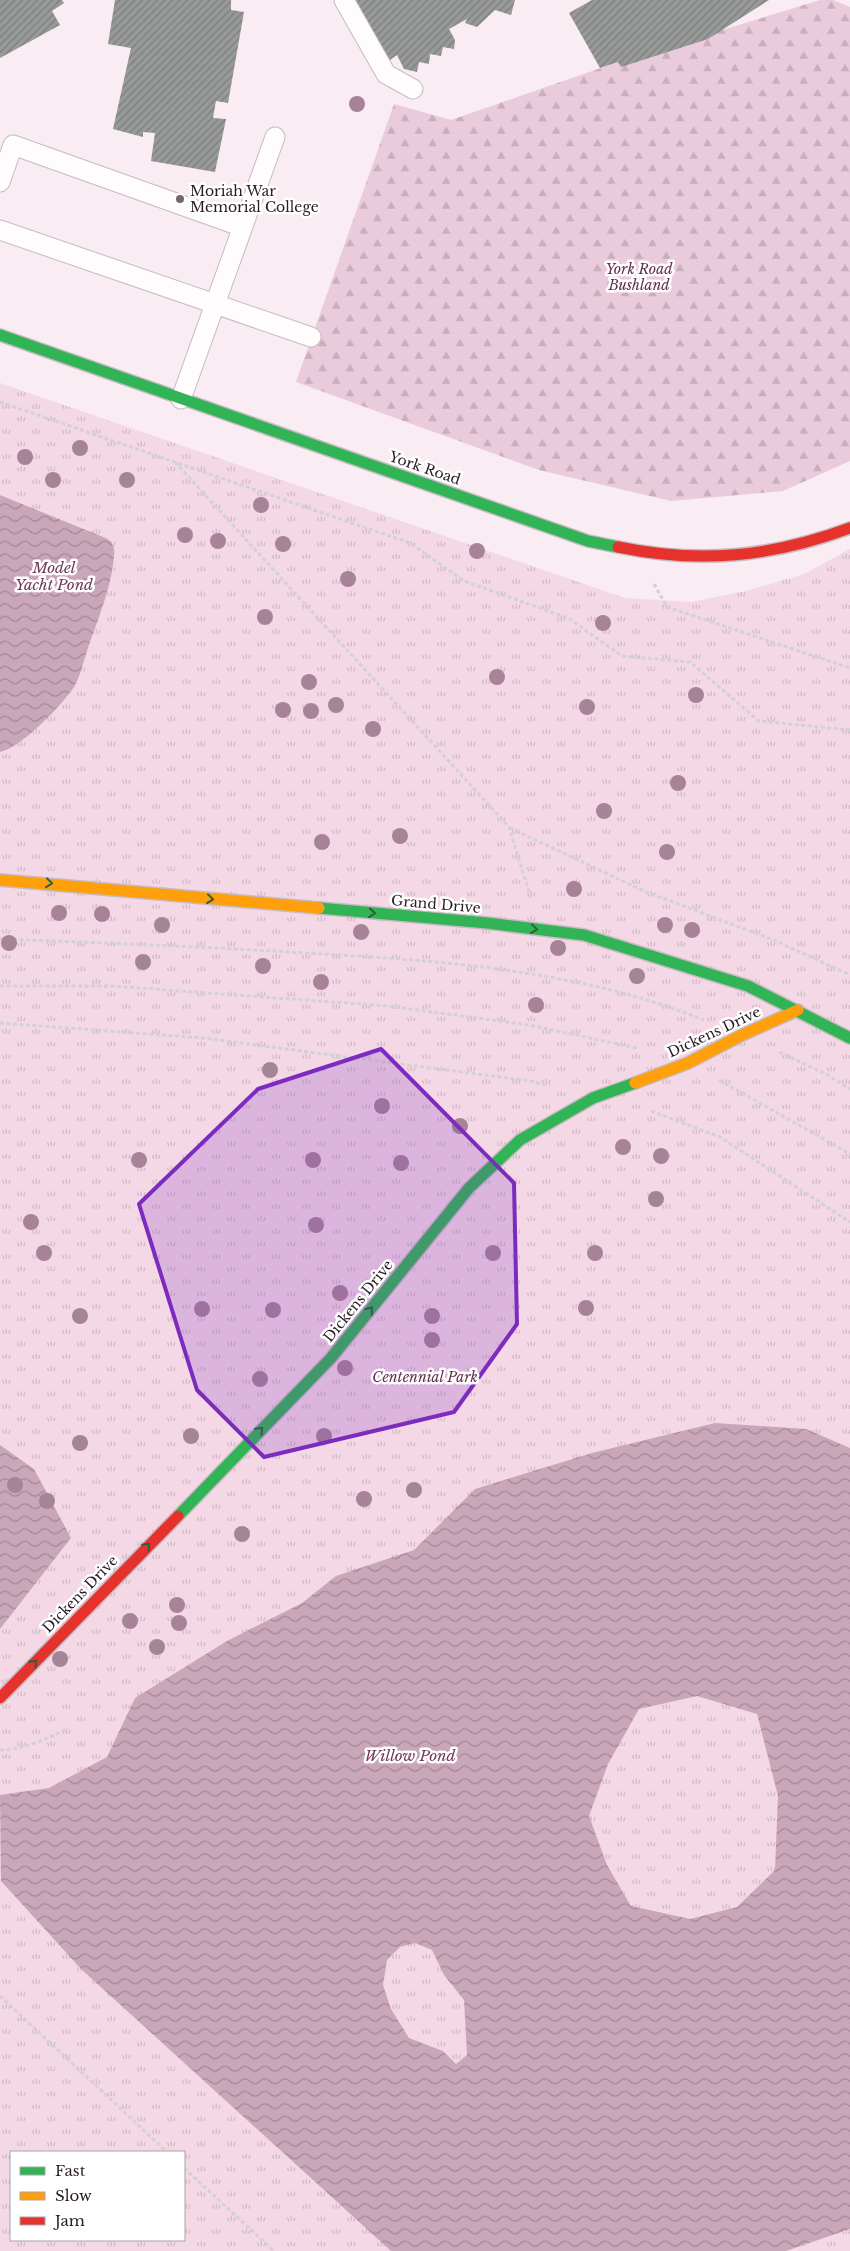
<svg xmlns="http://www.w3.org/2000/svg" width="850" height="2251" font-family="'Libre Baskerville',serif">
	<defs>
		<pattern id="forest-firs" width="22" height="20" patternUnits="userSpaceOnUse" patternTransform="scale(1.25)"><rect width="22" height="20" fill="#eacbdb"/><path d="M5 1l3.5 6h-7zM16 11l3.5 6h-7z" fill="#c9aebc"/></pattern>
		<pattern id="park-tufts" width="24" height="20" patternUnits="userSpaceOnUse" patternTransform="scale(1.25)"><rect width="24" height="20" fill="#f4d8e6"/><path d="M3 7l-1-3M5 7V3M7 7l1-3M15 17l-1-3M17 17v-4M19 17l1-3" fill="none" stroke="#d1b9c5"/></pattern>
		<pattern id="water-waves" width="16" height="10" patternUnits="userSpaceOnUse" patternTransform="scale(1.25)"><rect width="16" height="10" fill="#c9a7b9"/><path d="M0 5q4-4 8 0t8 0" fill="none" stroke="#a38796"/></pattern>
		<pattern id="building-hatch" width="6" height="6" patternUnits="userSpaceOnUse" patternTransform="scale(1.25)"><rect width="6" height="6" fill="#989a99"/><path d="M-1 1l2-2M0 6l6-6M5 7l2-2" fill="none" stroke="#7c7d7d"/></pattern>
	</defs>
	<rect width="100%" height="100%" fill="#f9ecf3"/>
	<path fill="url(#forest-firs)" d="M 820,0 L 833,0 L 850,7 L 850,461 L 783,491 L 671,501 L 539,470 L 296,382 L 394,104 L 451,120 L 618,62 Z"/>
	<path fill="url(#park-tufts)" fill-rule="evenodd" d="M 0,383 L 625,598 L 691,602 L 746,591 L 804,574 L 850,549 L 850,2251 L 0,2251 ZM 11,2152 L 184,2152 L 184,2240 L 11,2240 Z"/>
	<path fill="url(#water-waves)" fill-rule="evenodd" d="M 0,495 L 108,539 C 113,544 115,548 114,555 C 112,587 97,621 87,651 C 83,663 80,677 74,687 C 62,705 21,748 0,752 Z
		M 715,1423 L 806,1429 L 850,1448 L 850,2229 L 786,2251 L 391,2251 L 81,1969 L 1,1881 L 0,1795 L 49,1788 L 107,1757 L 135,1698 L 227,1641 L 302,1603 L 336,1576 L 414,1550 L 475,1489 L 592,1453 ZM 697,1696 L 757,1714 L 778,1796 L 775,1870 L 737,1907 L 690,1919 L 631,1906 L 607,1865 L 589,1816 L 608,1764 L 639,1709 ZM 415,1943 L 432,1950 L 444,1975 L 464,2000 L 467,2055 L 456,2064 L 443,2051 L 409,2038 L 391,2009 L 383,1985 L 387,1960 L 400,1947 Z
		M 0,1445 L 34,1469 L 71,1538 L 0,1629 Z"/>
	<path fill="url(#building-hatch)" d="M 0,0 L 62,0 L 64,3 L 52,11 L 60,25 L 0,58 Z
		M 115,0 L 231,0 L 231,10 L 244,12 L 228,103 L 216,101 L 213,118 L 226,119 L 215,172 L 151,161 L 155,133 L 143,132 L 143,137 L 113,129 L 131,48 L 108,44 Z
		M 354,0 L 515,0 L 511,15 L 495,10 L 477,27 L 465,23 L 467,19 L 449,29 L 455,40 L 454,49 L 443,47 L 441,56 L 430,54 L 429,64 L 419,62 L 417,72 L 404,69 L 397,55 L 390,60 Z
		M 592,0 L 769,0 L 708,39 L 621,67 L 618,62 L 600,68 L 569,13 Z"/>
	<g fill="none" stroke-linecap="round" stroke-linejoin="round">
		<g stroke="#c7bac1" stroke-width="21">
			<path id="lane" d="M 344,0 L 386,74 L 413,89
				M 0,182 L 13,145 L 243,227
				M 0,230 L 311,337
				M 181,399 L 275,137"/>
		</g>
		<g stroke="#c7bac1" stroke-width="14">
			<path id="fast" d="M 0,335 L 588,541 L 618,547
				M 319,908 L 487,923 L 584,935 L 748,986 L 850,1038
				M 178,1516 L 331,1358 L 469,1188 L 520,1140 L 593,1098 L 635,1083"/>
		</g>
		<g stroke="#c7bac1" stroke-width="14">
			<path id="slow" d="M 0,880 L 319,908
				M 635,1083 L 688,1063 L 742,1035 L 798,1010"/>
		</g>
		<g stroke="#c7bac1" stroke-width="14">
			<path id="jam" d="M 618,547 C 700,564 772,557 850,528
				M 0,1698 L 178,1516"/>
		</g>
		<path stroke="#d4d1d3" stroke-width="3" stroke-dasharray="4 2.5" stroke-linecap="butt" d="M 0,402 L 410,543 L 464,581 L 568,618 L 622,656 L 690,662 L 759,721 L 850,730
			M 175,462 L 509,827 L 531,898
			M 654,584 L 667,607 L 850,668
			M 510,828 L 644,891 L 776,941 L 850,975
			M 0,939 C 107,943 214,947 322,954 C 448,961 586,972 704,1020
			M 0,986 L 111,986 L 388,1006 L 529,1025 L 637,1048
			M 0,1023 L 203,1038 L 530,1081 L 550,1086
			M 779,1052 L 826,1074 L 850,1089
			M 719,1080 L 850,1154
			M 651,1111 L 720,1137 L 850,1222
			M 0,1750 C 25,1749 45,1740 68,1728
			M 0,1996 L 167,2152
			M 184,2168 L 274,2251"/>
		<use href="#lane" stroke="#fefcfd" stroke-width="19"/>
		<use href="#fast" stroke="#30b455" stroke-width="11"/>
		<use href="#slow" stroke="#ff9f0a" stroke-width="11"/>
		<use href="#jam" stroke="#e5322d" stroke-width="11"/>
	</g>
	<g fill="#a78398">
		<circle cx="357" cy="104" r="8"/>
		<circle cx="80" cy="448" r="8"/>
		<circle cx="25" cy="457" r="8"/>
		<circle cx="53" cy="480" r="8"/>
		<circle cx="127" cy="480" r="8"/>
		<circle cx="261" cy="505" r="8"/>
		<circle cx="185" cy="535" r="8"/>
		<circle cx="218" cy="541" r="8"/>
		<circle cx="283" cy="544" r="8"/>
		<circle cx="477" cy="551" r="8"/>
		<circle cx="348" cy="579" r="8"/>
		<circle cx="265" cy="617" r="8"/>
		<circle cx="603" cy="623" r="8"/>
		<circle cx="497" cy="677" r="8"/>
		<circle cx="309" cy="682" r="8"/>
		<circle cx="696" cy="695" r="8"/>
		<circle cx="336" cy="705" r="8"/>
		<circle cx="587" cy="707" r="8"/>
		<circle cx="283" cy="710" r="8"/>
		<circle cx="311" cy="711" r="8"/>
		<circle cx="373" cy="729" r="8"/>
		<circle cx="678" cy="783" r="8"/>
		<circle cx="604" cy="811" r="8"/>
		<circle cx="400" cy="836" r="8"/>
		<circle cx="322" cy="842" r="8"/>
		<circle cx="667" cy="852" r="8"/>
		<circle cx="574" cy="889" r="8"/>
		<circle cx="59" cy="913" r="8"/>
		<circle cx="102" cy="914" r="8"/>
		<circle cx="162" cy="925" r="8"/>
		<circle cx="665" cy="925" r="8"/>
		<circle cx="692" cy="930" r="8"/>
		<circle cx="361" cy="932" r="8"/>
		<circle cx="9" cy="943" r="8"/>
		<circle cx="558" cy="948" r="8"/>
		<circle cx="143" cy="962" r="8"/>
		<circle cx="263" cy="966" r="8"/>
		<circle cx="637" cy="976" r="8"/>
		<circle cx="321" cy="982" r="8"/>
		<circle cx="536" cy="1005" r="8"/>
		<circle cx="270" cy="1070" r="8"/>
		<circle cx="382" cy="1106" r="8"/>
		<circle cx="460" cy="1126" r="8"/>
		<circle cx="623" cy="1147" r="8"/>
		<circle cx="661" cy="1156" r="8"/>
		<circle cx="139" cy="1160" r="8"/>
		<circle cx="313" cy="1160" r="8"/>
		<circle cx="401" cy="1163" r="8"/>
		<circle cx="656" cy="1199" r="8"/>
		<circle cx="31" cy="1222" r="8"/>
		<circle cx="316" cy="1225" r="8"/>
		<circle cx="44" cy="1253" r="8"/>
		<circle cx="493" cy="1253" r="8"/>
		<circle cx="595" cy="1253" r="8"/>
		<circle cx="340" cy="1293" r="8"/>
		<circle cx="586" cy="1308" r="8"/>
		<circle cx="202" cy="1309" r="8"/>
		<circle cx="273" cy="1310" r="8"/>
		<circle cx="80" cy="1316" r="8"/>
		<circle cx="432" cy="1316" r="8"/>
		<circle cx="432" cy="1340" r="8"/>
		<circle cx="345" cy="1368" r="8"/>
		<circle cx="260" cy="1379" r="8"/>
		<circle cx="191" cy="1436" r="8"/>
		<circle cx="324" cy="1436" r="8"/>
		<circle cx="80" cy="1443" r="8"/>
		<circle cx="15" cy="1485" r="8"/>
		<circle cx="414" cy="1490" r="8"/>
		<circle cx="364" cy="1499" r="8"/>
		<circle cx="47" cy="1501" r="8"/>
		<circle cx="242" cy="1534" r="8"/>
		<circle cx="177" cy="1605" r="8"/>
		<circle cx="130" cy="1621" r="8"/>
		<circle cx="179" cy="1623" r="8"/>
		<circle cx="157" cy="1647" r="8"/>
		<circle cx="60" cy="1659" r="8"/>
	</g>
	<defs><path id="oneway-chevron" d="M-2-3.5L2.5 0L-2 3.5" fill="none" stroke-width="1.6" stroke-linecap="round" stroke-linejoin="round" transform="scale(1.25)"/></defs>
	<g stroke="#2d603a">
		<use href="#oneway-chevron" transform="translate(49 883) rotate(6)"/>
		<use href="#oneway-chevron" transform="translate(210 899) rotate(6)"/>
		<use href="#oneway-chevron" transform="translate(372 913) rotate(5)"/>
		<use href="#oneway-chevron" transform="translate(534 929) rotate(7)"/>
		<use href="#oneway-chevron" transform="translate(370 1310) rotate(-51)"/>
		<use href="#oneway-chevron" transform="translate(260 1430) rotate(-46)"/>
		<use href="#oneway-chevron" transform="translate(147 1546) rotate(-46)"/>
		<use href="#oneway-chevron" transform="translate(34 1663) rotate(-46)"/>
	</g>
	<path fill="#7b2cbf" fill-opacity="0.2" stroke="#7b2cbf" stroke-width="4" stroke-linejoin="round" d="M 381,1049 L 514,1183 L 517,1324 L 454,1412 L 264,1457 L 197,1390 L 139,1204 L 258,1089 Z"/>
	<circle fill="#72656c" stroke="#fff" stroke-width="2" cx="180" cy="199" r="5"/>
	<g text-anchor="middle" stroke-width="5" stroke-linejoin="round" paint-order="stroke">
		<g font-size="14" fill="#2a1c24" stroke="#fff" text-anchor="start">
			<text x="190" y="196">Moriah War<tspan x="190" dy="16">Memorial College</tspan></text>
		</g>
		<g font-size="14" font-style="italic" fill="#642d4e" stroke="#fff">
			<text x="639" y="274">York Road<tspan x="639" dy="16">Bushland</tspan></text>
			<text x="425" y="1382">Centennial Park</text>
		</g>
		<g font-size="14" fill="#2a1c24" stroke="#fff">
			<text transform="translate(425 468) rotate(19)" y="5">York Road</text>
			<text transform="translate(436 904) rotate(5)" y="5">Grand Drive</text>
			<text transform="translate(714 1032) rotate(-25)" y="5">Dickens Drive</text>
			<text transform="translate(358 1301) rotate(-51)" y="5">Dickens Drive</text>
			<text transform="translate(80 1594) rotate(-46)" y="5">Dickens Drive</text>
		</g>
		<g font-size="15" font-style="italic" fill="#703759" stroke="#fff">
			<text x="54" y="573">Model<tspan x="54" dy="17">Yacht Pond</tspan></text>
			<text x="410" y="1761">Willow Pond</text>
		</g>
	</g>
	<rect x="10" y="2151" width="175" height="90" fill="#ffffff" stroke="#aaa4a7"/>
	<rect x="20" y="2167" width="25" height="8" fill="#30b455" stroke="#aaa4a7"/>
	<text x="55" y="2176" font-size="15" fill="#2a1c24">Fast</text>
	<rect x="20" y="2192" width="25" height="8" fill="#ff9f0a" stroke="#aaa4a7"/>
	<text x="55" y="2201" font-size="15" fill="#2a1c24">Slow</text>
	<rect x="20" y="2217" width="25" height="8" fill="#e5322d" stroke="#aaa4a7"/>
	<text x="55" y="2226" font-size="15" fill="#2a1c24">Jam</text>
</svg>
